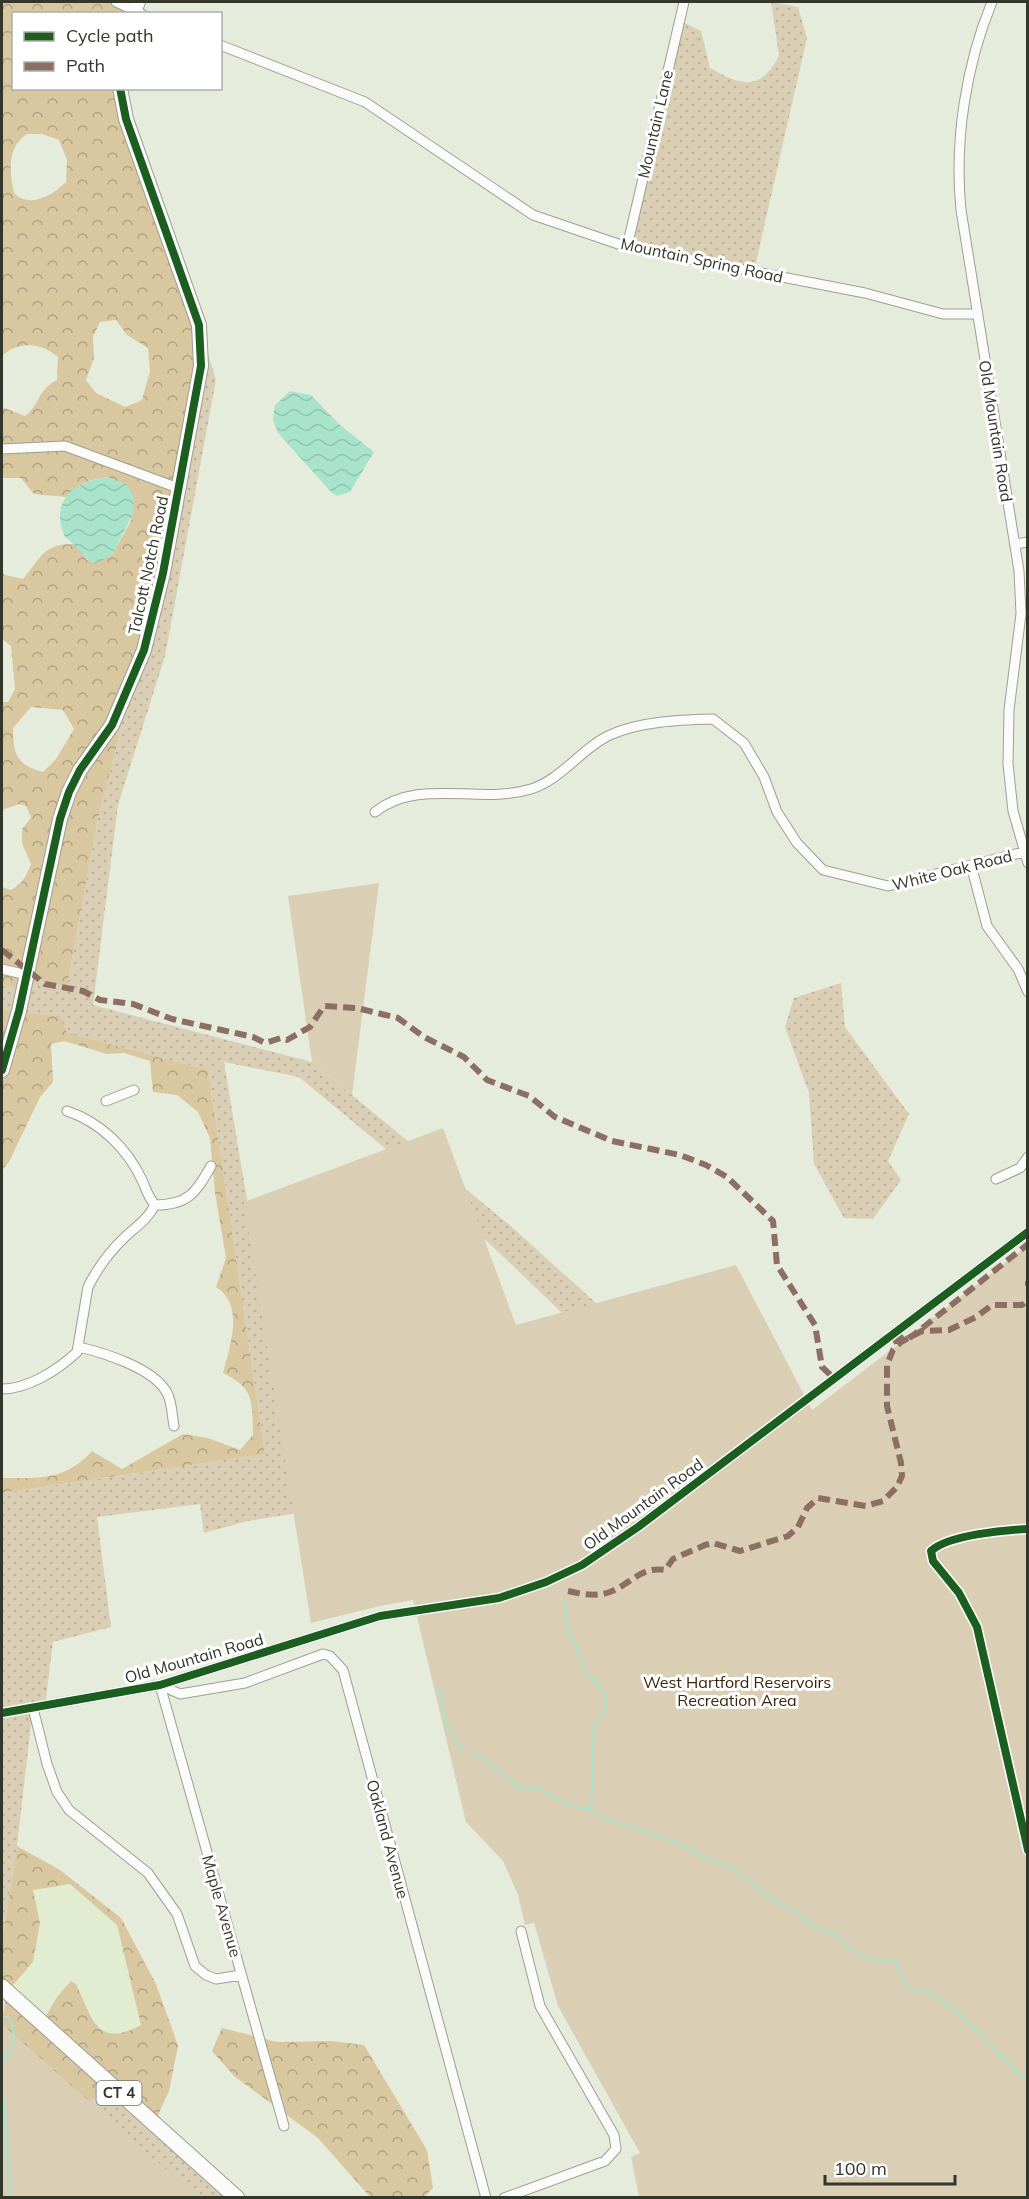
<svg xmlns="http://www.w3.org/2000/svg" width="1029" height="2199" font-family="Mulish,sans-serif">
	<defs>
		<pattern id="grass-dots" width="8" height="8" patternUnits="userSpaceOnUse" patternTransform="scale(1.5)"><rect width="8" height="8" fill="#dacfb5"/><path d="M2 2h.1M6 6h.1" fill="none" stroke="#bcb29c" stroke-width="1.8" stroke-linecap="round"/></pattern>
		<pattern id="forest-crowns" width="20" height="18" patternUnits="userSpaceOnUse" patternTransform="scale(1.5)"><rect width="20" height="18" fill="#d9c7a0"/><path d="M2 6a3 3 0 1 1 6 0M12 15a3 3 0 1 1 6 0" fill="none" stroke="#b1a283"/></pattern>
		<pattern id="water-waves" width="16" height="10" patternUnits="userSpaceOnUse" patternTransform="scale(1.5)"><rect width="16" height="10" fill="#a8e4cc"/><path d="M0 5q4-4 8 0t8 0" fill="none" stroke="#91c4af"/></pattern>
	</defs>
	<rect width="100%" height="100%" fill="#e6ecdc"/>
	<path fill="#e2ecd0" d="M 70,1884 L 117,1925 L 141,2025 L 119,2035 L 107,2034 L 97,2025 L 76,1984 L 41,2023 L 7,1992 L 40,1923 L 33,1890 Z"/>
	<path fill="url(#grass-dots)" fill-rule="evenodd" d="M 771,2 L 798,7 L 807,38 L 754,271 L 627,247 L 679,20 L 701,31 L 710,68 C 742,86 759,92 779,56 Z
		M 199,325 L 216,380 L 165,656 L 118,805 L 93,1005 L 312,1062 L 513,1228 L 713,1409 L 708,1447 L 248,1521 L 204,1533 L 200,1504 L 97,1517 L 111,1627 L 53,1642 L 45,1706 L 33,1708 L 17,1846 L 2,1941 L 2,1493 L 265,1454 L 208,1070 L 66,1033 L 19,1011 L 2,1009 L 2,985 L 23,989 L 27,975 L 67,987 L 97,822 L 119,737 L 112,725 ZM 224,1062 L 299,1077 L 422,1179 L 581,1331 L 291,1463 Z
		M 841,983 L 845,1027 L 909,1114 L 888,1161 L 901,1180 L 873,1219 L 844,1218 L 814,1164 L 809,1093 L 785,1027 L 794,998 Z
		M 104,2079 L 237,2197 L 139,2197 L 84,2113 Z"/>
	<path fill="url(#forest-crowns)" fill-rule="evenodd" d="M 2,2 L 138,2 L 133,13 L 14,14 L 14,88 L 120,89 L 201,344 L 163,573 L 112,725 L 119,737 L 97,822 L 67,987 L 27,975 L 24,989 L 2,985 L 2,887 L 11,890 C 23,883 26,877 31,864 L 22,843 L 22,829 L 31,818 L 26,806 L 19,804 L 2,810 L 2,702 L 8,702 L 15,689 L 11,646 L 2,639 L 2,572 L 5,575 L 23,579 C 42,556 44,543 76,544 L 87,560 L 112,555 L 132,519 L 108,477 C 91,479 77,484 66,497 L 34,494 L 21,478 L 2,478 L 2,407 L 25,416 C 41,404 36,391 57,380 L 58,357 C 42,343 19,340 2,356 ZM 27,134 L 42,134 L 59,140 L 67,160 L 66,182 C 53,195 30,209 14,193 C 9,171 7,147 27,134 ZM 116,320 L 127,335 L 148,348 L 150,371 L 142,400 L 125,407 L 96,393 L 86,380 L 94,358 L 93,337 L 100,322 ZM 31,707 L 63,710 L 74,729 L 56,759 L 43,772 C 16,765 13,753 13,728 Z
		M 2,1009 L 60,1017 L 67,1033 L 208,1070 L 265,1454 L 2,1493 L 2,1478 C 39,1478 65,1481 92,1451 L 122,1469 L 183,1434 L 208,1438 L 240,1450 L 253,1435 C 252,1403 255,1388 223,1373 C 230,1346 245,1305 216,1287 L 226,1258 L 215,1193 L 210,1138 L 198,1112 L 177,1095 L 153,1092 L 150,1061 L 124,1053 L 107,1054 L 64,1041 L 51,1044 L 53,1082 L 40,1097 L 9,1162 L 2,1170 Z
		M 17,1846 L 60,1870 L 121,1918 L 156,1984 L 178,2046 L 169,2091 L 154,2124 L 104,2079 L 84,2113 L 2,2197 L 2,2020 L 7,1992 L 2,1987 L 2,1941 ZM 70,1884 L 117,1925 L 141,2025 C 96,2049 93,2019 76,1984 L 71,1981 L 57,1997 L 42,2023 L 7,1992 L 33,1962 L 40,1923 L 33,1890 Z
		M 222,2028 L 277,2042 L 331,2041 L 364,2045 L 427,2150 L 433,2188 L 424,2197 L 370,2197 L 318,2138 L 234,2076 L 212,2051 Z"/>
	<path fill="#dacfb5" d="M 379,883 L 352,1095 L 312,1062 L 288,896 Z
		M 443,1128 L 516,1325 L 736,1265 L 812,1410 L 1027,1246 L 1027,2197 L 639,2197 L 631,2157 L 640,2153 L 558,2006 L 534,1923 L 525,1925 L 518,1895 L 503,1861 L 466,1822 L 413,1600 L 380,1606 L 311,1623 L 244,1202 Z
		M 2,2024 L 197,2197 L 2,2197 Z"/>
	<path fill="url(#water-waves)" d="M 290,391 L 311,395 L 340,425 L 374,452 L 350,492 L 337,496 L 331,492 L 278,433 L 273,419 L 275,405 Z
		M 108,477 L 127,485 L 133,494 L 134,512 L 112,555 L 95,564 C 83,558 77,545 65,537 C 49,500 74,482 108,477 Z"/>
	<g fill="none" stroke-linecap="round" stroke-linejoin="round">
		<path stroke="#a8e4cc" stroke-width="2" d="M 564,1600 L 568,1628 L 586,1672 L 606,1694 L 607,1703 L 594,1728 L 591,1810
			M 436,1687 L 442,1693 L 445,1722 L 463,1751
			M 473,1753 L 506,1775 L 517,1787 L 537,1788 L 570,1806 L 591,1810 L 604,1818 L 676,1842 L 708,1859 L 732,1868 L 773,1900 L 792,1909 L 813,1926 L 836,1935 L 842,1943 L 867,1958 L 884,1962 L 894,1960 C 901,1971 900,1980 910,1990 C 944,1982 1000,2062 1028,2081
			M 2,2017 L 9,2017 C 18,2036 13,2047 2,2064
			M 2,2079 L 11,2198
			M 194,2195 L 197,2198
			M 2,2197 L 2,2198"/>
		<g stroke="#9ba093" stroke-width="11">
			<path id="street" d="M 116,2 L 142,14
				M 992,2 C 966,65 954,141 961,210 L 1019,571 L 1021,614 L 1009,710 L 1008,764 L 1013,811 L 1028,863
				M 220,45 L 365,102 L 533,215 L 627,247 L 865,293 L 943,314 L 977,314
				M 627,247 L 684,2
				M 2,449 L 65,446 L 178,488
				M 1015,544 L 1028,542
				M 375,812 C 419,777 480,805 531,789 C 561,780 583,747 610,735 C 641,721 680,720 713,719 L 744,743 L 764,777 L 777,812 L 797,843 L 823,870 L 888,886 L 1024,852
				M 971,865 L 987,926 L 1018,969 L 1028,992
				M 2,969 L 27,975
				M 106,1101 L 134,1090
				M 67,1111 C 100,1122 127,1148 142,1180 C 146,1189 148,1197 155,1205
				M 996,1179 L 1020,1168 L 1028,1157
				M 155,1205 C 188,1205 196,1193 211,1166
				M 79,1347 C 104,1353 154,1368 167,1393 C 172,1401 172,1416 174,1426
				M 2,1389 C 28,1389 58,1370 77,1352 L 88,1287 C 97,1269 111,1250 126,1236 C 138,1225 147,1220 155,1205
				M 160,1685 L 180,1694 L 245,1683 L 323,1654 L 330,1656 L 343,1670 L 486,2198
				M 160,1685 L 284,2126
				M 33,1708 L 47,1764 L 57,1792 L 69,1810 L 148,1873 L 177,1914 L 195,1966 L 206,1975 L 216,1979 L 241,1975
				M 2,1713 L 160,1685 L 380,1616 L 499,1598 L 546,1582 L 582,1565 L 638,1527 L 1028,1232
				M 504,2198 L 605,2161 L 616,2149 L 614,2135 L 540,2006 L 521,1931"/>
		</g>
		<g stroke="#9ba093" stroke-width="16">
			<path id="secondary" d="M 133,14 L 138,2
				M 2,1070 L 19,1011 L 60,819 L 69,792 L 80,770 L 112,725 L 144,650 L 163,573 L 201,366 L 199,325 L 126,119 L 120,88"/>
		</g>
		<g stroke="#9ba093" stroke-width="17">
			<path id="primary" d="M 2,1987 L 237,2198"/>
		</g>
		<use href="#street" stroke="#fbfcfa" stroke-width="9"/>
		<use href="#secondary" stroke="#fbfcfa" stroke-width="14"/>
		<use href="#primary" stroke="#fbfcfa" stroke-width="15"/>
		<path stroke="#8d6e63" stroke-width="6" stroke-dasharray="12 6" stroke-linecap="butt" d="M 2,950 L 45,984 L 83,991 L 100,1000 L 133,1004 L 172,1019 L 253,1037 L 265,1043 L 281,1038 L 287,1040 L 310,1027 L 324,1006 L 357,1008 L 398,1018 L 424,1037 L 464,1057 L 487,1080 L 529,1096 L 555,1117 L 612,1141 L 680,1155 L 706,1165 L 727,1177 L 773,1221 L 777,1265 L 815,1325 L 822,1367 L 837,1381
			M 1028,1281 L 1028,1286
			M 893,1342 L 909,1334 L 911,1337 L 1028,1244
			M 568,1591 C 582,1594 596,1597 610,1592 C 631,1584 641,1566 665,1570 L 673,1559 L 705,1545 L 713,1543 L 740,1551 L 788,1536 L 798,1527 L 807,1508 L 818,1498 L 866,1506 L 883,1501 L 897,1487 L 902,1476 L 901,1463 L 887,1406 L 887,1365 L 893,1350 L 901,1342 L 922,1331 L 949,1330 L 976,1317 L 992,1305 L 1022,1305 L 1028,1300"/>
		<g stroke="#fff" stroke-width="11">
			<path id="cycleway" d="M 2,1070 L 19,1011 L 60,819 L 69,792 L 80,770 L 112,725 L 144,650 L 163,573 L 201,366 L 199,325 L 126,119 L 120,88
				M 1028,1529 C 1004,1530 948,1535 931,1551 L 933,1561 L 959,1593 L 977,1627 L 1028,1850
				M 2,1713 L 160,1685 L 380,1616 L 499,1598 L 546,1582 L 582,1565 L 638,1527 L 1028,1232"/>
		</g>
		<use href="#cycleway" stroke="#1b5e20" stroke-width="8"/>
	</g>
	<g text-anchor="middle" stroke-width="6" stroke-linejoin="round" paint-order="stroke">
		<rect fill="#fff" stroke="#70726b" stroke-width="1.5" x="96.5" y="2081" width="45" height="24" rx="4.5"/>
		<g font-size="15" font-weight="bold" fill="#32362b">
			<text x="119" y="2098">CT 4</text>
		</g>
		<g font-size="16" fill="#32362b" stroke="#fff">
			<text transform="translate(655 124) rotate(-77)" y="6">Mountain Lane</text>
			<text transform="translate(702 260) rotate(12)" y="6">Mountain Spring Road</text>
			<text transform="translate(996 431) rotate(81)" y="6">Old Mountain Road</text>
			<text transform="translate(148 565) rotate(-78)" y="6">Talcott Notch Road</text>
			<text transform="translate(952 870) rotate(-14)" y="6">White Oak Road</text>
			<text transform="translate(643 1504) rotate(-36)" y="6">Old Mountain Road</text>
			<text transform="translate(194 1658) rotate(-16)" y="6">Old Mountain Road</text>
			<text transform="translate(388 1839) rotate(75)" y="6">Oakland Avenue</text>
			<text transform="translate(222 1906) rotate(74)" y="6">Maple Avenue</text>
		</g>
		<g font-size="16" fill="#37260b" stroke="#fff">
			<text x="737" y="1688">West Hartford Reservoirs<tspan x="737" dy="18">Recreation Area</tspan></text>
		</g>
	</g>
	<rect width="1029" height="2199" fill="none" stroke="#32362b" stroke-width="6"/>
	<rect x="12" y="12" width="210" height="78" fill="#ffffff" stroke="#adafaa" stroke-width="1.5"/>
	<rect x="24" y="32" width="30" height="9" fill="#1b5e20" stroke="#adafaa" stroke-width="1.5"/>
	<text x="66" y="42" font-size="18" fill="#32362b">Cycle path</text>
	<rect x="24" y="62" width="30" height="9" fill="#8d6e63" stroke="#adafaa" stroke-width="1.5"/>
	<text x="66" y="72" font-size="18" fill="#32362b">Path</text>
	<path d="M825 2175v9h130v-9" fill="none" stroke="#32362b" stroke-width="3"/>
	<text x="834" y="2175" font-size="18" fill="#32362b" stroke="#ffffff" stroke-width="4.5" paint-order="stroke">100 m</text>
</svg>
